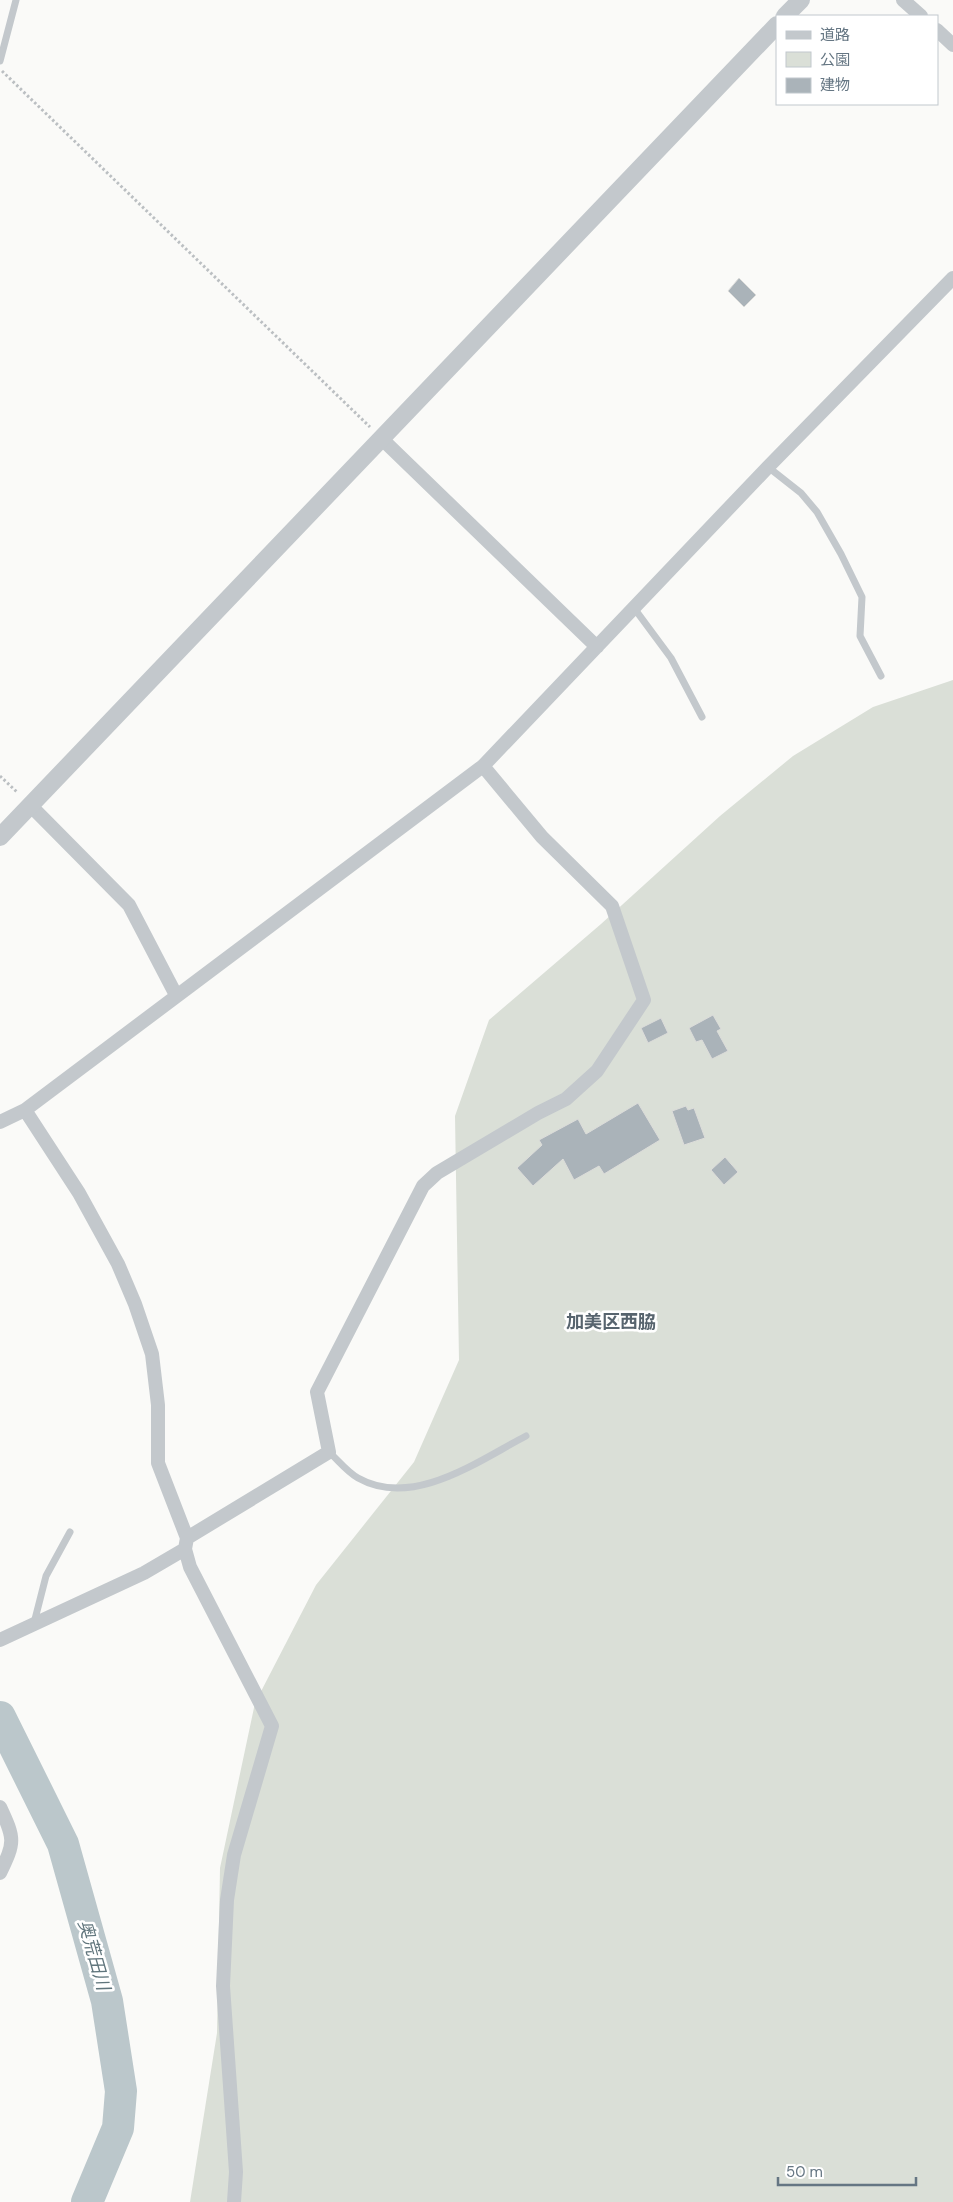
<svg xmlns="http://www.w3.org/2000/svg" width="953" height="2202" font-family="'DM Sans','Noto Sans JP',sans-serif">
	<rect width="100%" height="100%" fill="#fafaf8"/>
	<path fill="#dadfd7" d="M 953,680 L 953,2202 L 190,2202 L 217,2033 L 220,1868 L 255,1703 L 316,1585 L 414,1462 L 459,1360 L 455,1116 L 489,1020 L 601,924 L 720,816 L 793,756 L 873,707 Z"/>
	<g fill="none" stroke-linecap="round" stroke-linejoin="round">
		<path stroke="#bbc7cb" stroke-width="32" d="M 0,1717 L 63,1844 L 107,2001 L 121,2091 L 118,2128 L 87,2202"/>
	</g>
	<path fill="#aab3b9" stroke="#dcdcda" d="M 739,278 L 756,295 L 744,307 L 728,291 Z
		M 713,1015 L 721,1029 L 717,1031 L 728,1051 L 712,1059 L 702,1040 L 696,1042 L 689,1028 Z
		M 661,1018 L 668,1033 L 648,1043 L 641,1028 Z
		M 638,1103 L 660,1140 L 604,1174 L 599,1166 L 574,1180 L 563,1159 L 533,1186 L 517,1168 L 542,1145 L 539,1140 L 578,1119 L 586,1134 Z
		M 686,1106 L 688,1110 L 694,1108 L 705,1138 L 684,1145 L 672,1111 Z
		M 725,1157 L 738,1172 L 724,1185 L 711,1170 Z"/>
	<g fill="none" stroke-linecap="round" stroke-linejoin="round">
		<path stroke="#bbbfc2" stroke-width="3" stroke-dasharray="2.5 2.5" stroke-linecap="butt" d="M 2,71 L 370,427
			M 0,776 L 18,793"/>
		<path stroke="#c3c8cc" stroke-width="7" d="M 0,61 L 16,0
			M 768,467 L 801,493 L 817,512 L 841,554 L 862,597 L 860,636 L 881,676
			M 634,608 L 671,658 L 702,717
			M 329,1452 C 338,1460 347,1472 358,1478 C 413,1509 478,1461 526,1436
			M 34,1623 L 46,1576 L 70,1532"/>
		<path stroke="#c3c8cc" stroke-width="14" d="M 903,0 L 921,16
			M 937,30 L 953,45
			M 382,439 L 597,647
			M 30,805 L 129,905 L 176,995
			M 25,1110 L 79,1193 L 118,1264 L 135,1304 L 152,1354 L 158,1405 L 158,1463 L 187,1538 L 185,1549 L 190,1567 L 272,1726 L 234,1855 L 227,1900 L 223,1986 L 236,2172 L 234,2202
			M 0,1122 L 25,1110 L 483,766 L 768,467 L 953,278
			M 187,1538 L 329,1452 L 317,1392 L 423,1186 L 437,1173 L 538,1113 L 566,1099 L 597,1071 L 644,1000 L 612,906 L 542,837 L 483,766
			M 0,1640 L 144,1573 L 185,1549
			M 0,1807 C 15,1839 15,1842 0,1873"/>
		<path stroke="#c3c8cc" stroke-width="18" d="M 785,16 L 801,0
			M 0,837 L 777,25"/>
	</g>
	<g text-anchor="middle" stroke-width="5" stroke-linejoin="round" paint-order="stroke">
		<g font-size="18" font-weight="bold" fill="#57646e" stroke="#fff">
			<text x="611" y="1328">加美区西脇</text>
		</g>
		<g font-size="18" font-style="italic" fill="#60757c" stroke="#fff">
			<text transform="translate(94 1955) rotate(74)" y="6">奥荒田川</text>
		</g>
	</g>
	<rect x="776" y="15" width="162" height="90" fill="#ffffff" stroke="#c1c8cd"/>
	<rect x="786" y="31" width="25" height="8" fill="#c3c8cc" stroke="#c1c8cd"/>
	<text x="820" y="40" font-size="15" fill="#657683">道路</text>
	<rect x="786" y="52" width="25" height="15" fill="#dadfd7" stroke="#c1c8cd"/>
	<text x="820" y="65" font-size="15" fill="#657683">公園</text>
	<rect x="786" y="78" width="25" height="15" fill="#aab3b9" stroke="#c1c8cd"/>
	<text x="820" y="90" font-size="15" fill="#657683">建物</text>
	<path d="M778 2177v8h138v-8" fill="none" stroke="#657683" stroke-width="2.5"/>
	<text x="786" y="2177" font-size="15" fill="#657683" stroke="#ffffff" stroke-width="4" paint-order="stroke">50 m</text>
</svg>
